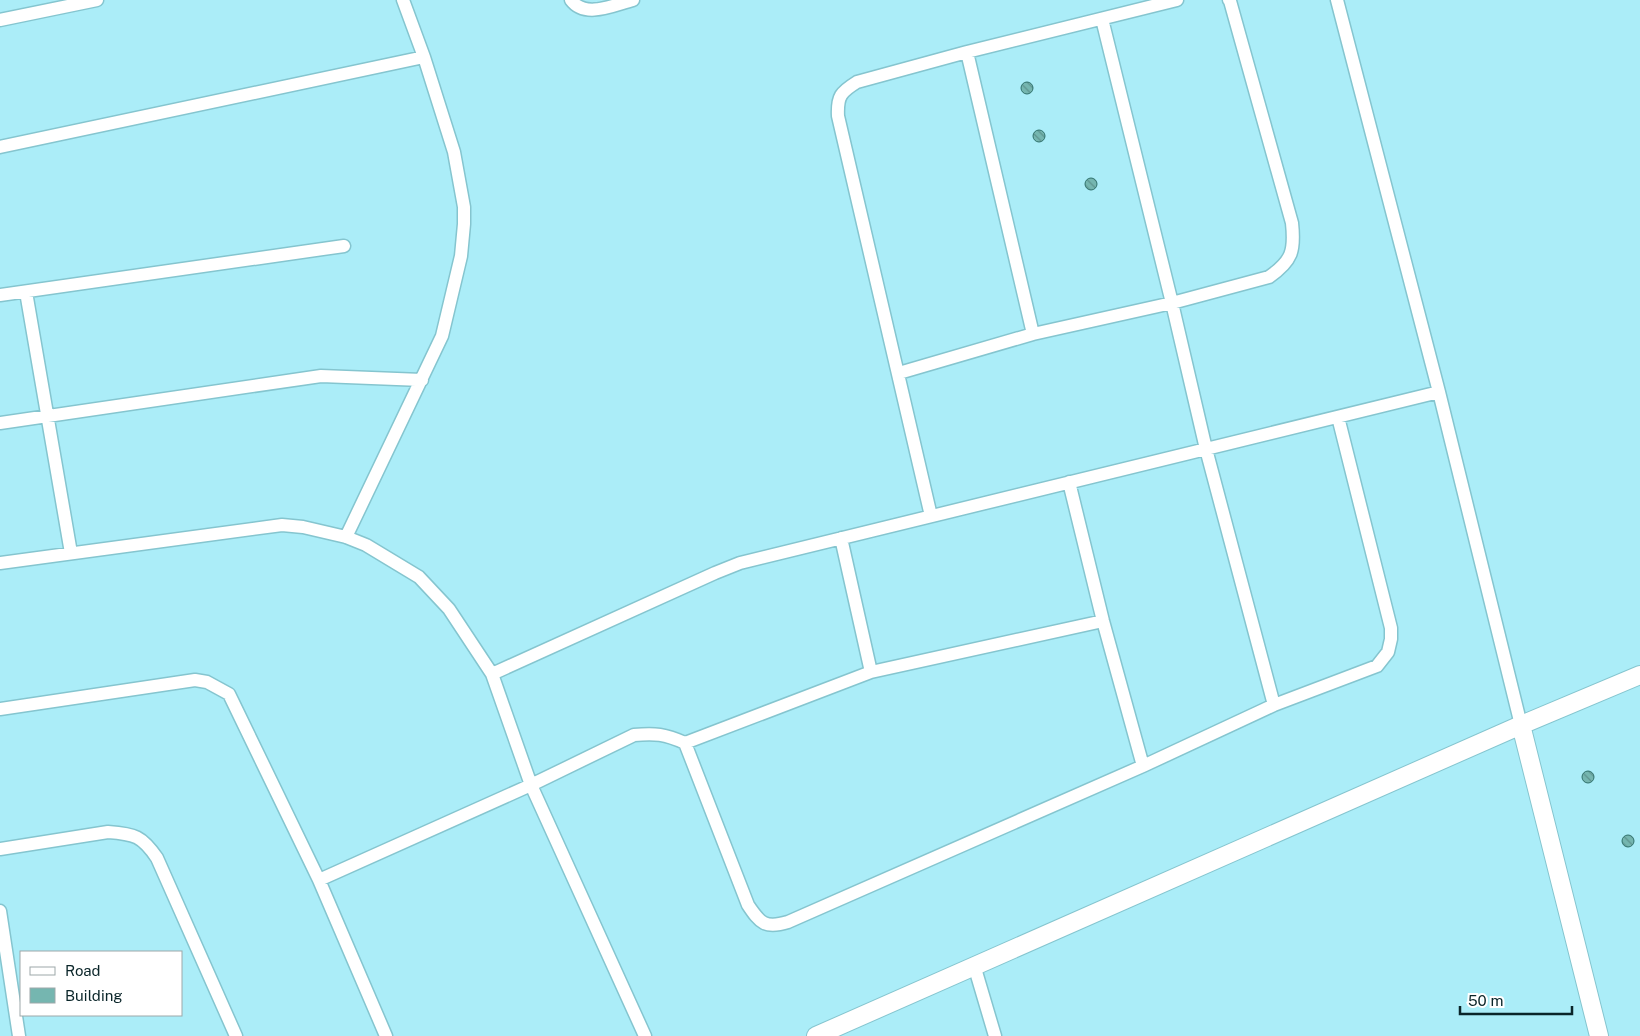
<svg xmlns="http://www.w3.org/2000/svg" width="1640" height="1036" font-family="'Public Sans',sans-serif">
	<defs>
		<pattern id="building-back-hatch" width="6" height="6" patternUnits="userSpaceOnUse" patternTransform="scale(1.25)"><rect width="6" height="6" fill="#75b6b0"/><path d="M-1 5l2 2M0 0l6 6M5-1l2 2" fill="none" stroke="#5e948f"/></pattern>
	</defs>
	<rect width="100%" height="100%" fill="#abedf8"/>
	<path fill="url(#building-back-hatch)" stroke="#30716c" d="M1021 88a6 6 0 1 1 12 0a6 6 0 1 1-12 0Z
		M1033 136a6 6 0 1 1 12 0a6 6 0 1 1-12 0Z
		M1085 184a6 6 0 1 1 12 0a6 6 0 1 1-12 0Z
		M1582 777a6 6 0 1 1 12 0a6 6 0 1 1-12 0Z
		M1622 841a6 6 0 1 1 12 0a6 6 0 1 1-12 0Z"/>
	<g fill="none" stroke-linecap="round" stroke-linejoin="round">
		<g stroke="#85c5cf" stroke-width="15">
			<path id="street" d="M 571,0 C 585,19 614,5 633,0
				M 1337,0 L 1439,392 L 1521,725
				M 1102,19 L 1172,303 L 1206,449 L 1274,705
				M 0,20 L 97,0
				M 967,52 L 1033,334
				M 0,147 L 424,57
				M 26,292 L 71,553
				M 0,295 L 344,246
				M 899,373 L 1033,334 L 1172,303 L 1269,277 C 1292,261 1295,251 1292,223 L 1230,1 L 1229,0
				M 0,423 L 321,376 L 422,380
				M 1069,482 L 1103,621 L 1143,766
				M 931,516 L 838,116 C 837,96 841,92 857,82 L 967,52 L 1177,0
				M 346,537 L 442,336 L 461,256 L 464,224 L 464,207 L 454,152 L 424,57 L 403,0
				M 841,538 L 871,672
				M 0,563 L 282,525 L 303,527 L 346,537 L 366,545 L 419,577 L 449,609 L 492,674 L 531,785 L 645,1036
				M 1103,621 L 871,672 L 685,743 L 748,905 C 760,923 765,929 788,922 L 1143,766 L 1274,705 L 1377,666 L 1388,652 L 1391,639 L 1391,628 L 1338,417
				M 492,674 L 715,573 L 740,563 L 1439,392
				M 0,709 L 195,680 L 207,682 L 229,694 L 319,880 L 386,1036
				M 0,849 L 108,832 C 135,834 142,836 157,858 L 236,1036
				M 319,880 L 531,785 L 634,735 C 655,733 665,734 685,743
				M 0,911 L 19,1036
				M 974,965 L 995,1036"/>
		</g>
		<g stroke="#85c5cf" stroke-width="20">
			<path id="secondary" d="M 1521,725 L 1599,1036
				M 816,1036 L 1521,725 L 1640,675"/>
		</g>
		<use href="#street" stroke="#fff" stroke-width="12"/>
		<use href="#secondary" stroke="#fff" stroke-width="18"/>
	</g>
	<rect x="20" y="951" width="162" height="65" fill="#ffffff" stroke="#9da8a9"/>
	<rect x="30" y="967" width="25" height="8" fill="#ffffff" stroke="#9da8a9"/>
	<text x="65" y="976" font-size="15" fill="#0a2529">Road</text>
	<rect x="30" y="988" width="25" height="15" fill="#75b6b0" stroke="#9da8a9"/>
	<text x="65" y="1001" font-size="15" fill="#0a2529">Building</text>
	<path d="M1460 1006v8h112v-8" fill="none" stroke="#0a2529" stroke-width="2.5"/>
	<text x="1468" y="1006" font-size="15" fill="#0a2529" stroke="#ffffff" stroke-width="4" paint-order="stroke">50 m</text>
</svg>
